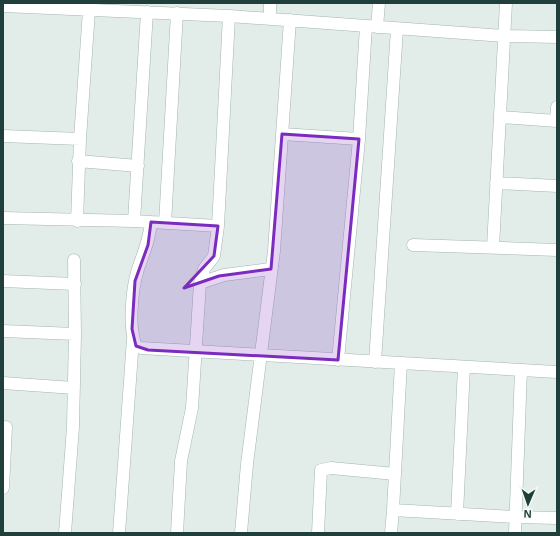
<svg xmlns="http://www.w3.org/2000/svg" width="560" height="536" font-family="Arial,sans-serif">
	<rect width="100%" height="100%" fill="#e2ede9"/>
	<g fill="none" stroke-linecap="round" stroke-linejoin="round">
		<g stroke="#a4b5b1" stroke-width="13">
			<path id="street" d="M 3,6 L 229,16 L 218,226
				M 229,16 L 504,36 L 557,37
				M 270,18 L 270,3
				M 377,27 L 379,3
				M 500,117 L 557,121
				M 556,121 L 557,107
				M 282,134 L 359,139
				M 3,136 L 80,139
				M 78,161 L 138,166
				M 496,183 L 557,186
				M 3,218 L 134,221 L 218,226 L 214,256 L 204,269 L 200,283 L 192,408 L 181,461 L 177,533
				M 77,221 L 80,139 L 89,10
				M 134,221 L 147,12
				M 151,222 C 149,242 144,251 138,269 C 132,288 128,328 136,346 L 141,348 L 557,372
				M 165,223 L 177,13
				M 413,245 L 557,250
				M 493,247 L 506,3
				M 3,281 L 75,284
				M 200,283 L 224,275 L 271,269
				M 3,331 L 75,334 L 74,260
				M 338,360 L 359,139 L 366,26
				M 375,362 L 397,29
				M 401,363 L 393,510 L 516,517 L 557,518
				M 3,383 L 74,388
				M 3,488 L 6,427
				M 457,514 L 464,367
				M 65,533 L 73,427 L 75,334
				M 119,533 L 133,339
				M 241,533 L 247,464 L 274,251 L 290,20
				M 318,533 L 321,470 L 331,468 L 395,474
				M 391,533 L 393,510
				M 515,533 L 521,370"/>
		</g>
		<use href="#street" stroke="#fff" stroke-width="12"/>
	</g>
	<path fill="#7b2cbf" fill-opacity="0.2" stroke="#7b2cbf" stroke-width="3" stroke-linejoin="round" d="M 282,134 L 359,139 L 338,360 L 148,350 L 136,346 L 132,329 L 135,281 L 148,245 L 151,222 L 218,226 L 214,256 L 184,288 L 219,276 L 271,269 Z"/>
	<rect width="560" height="536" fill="none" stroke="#203f3a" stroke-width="8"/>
	<g transform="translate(528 504) rotate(182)" stroke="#f2f9f6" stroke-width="3" paint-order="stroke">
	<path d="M0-3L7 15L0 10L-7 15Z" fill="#203f3a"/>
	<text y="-6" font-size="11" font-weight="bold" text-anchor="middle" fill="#203f3a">N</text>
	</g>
</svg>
